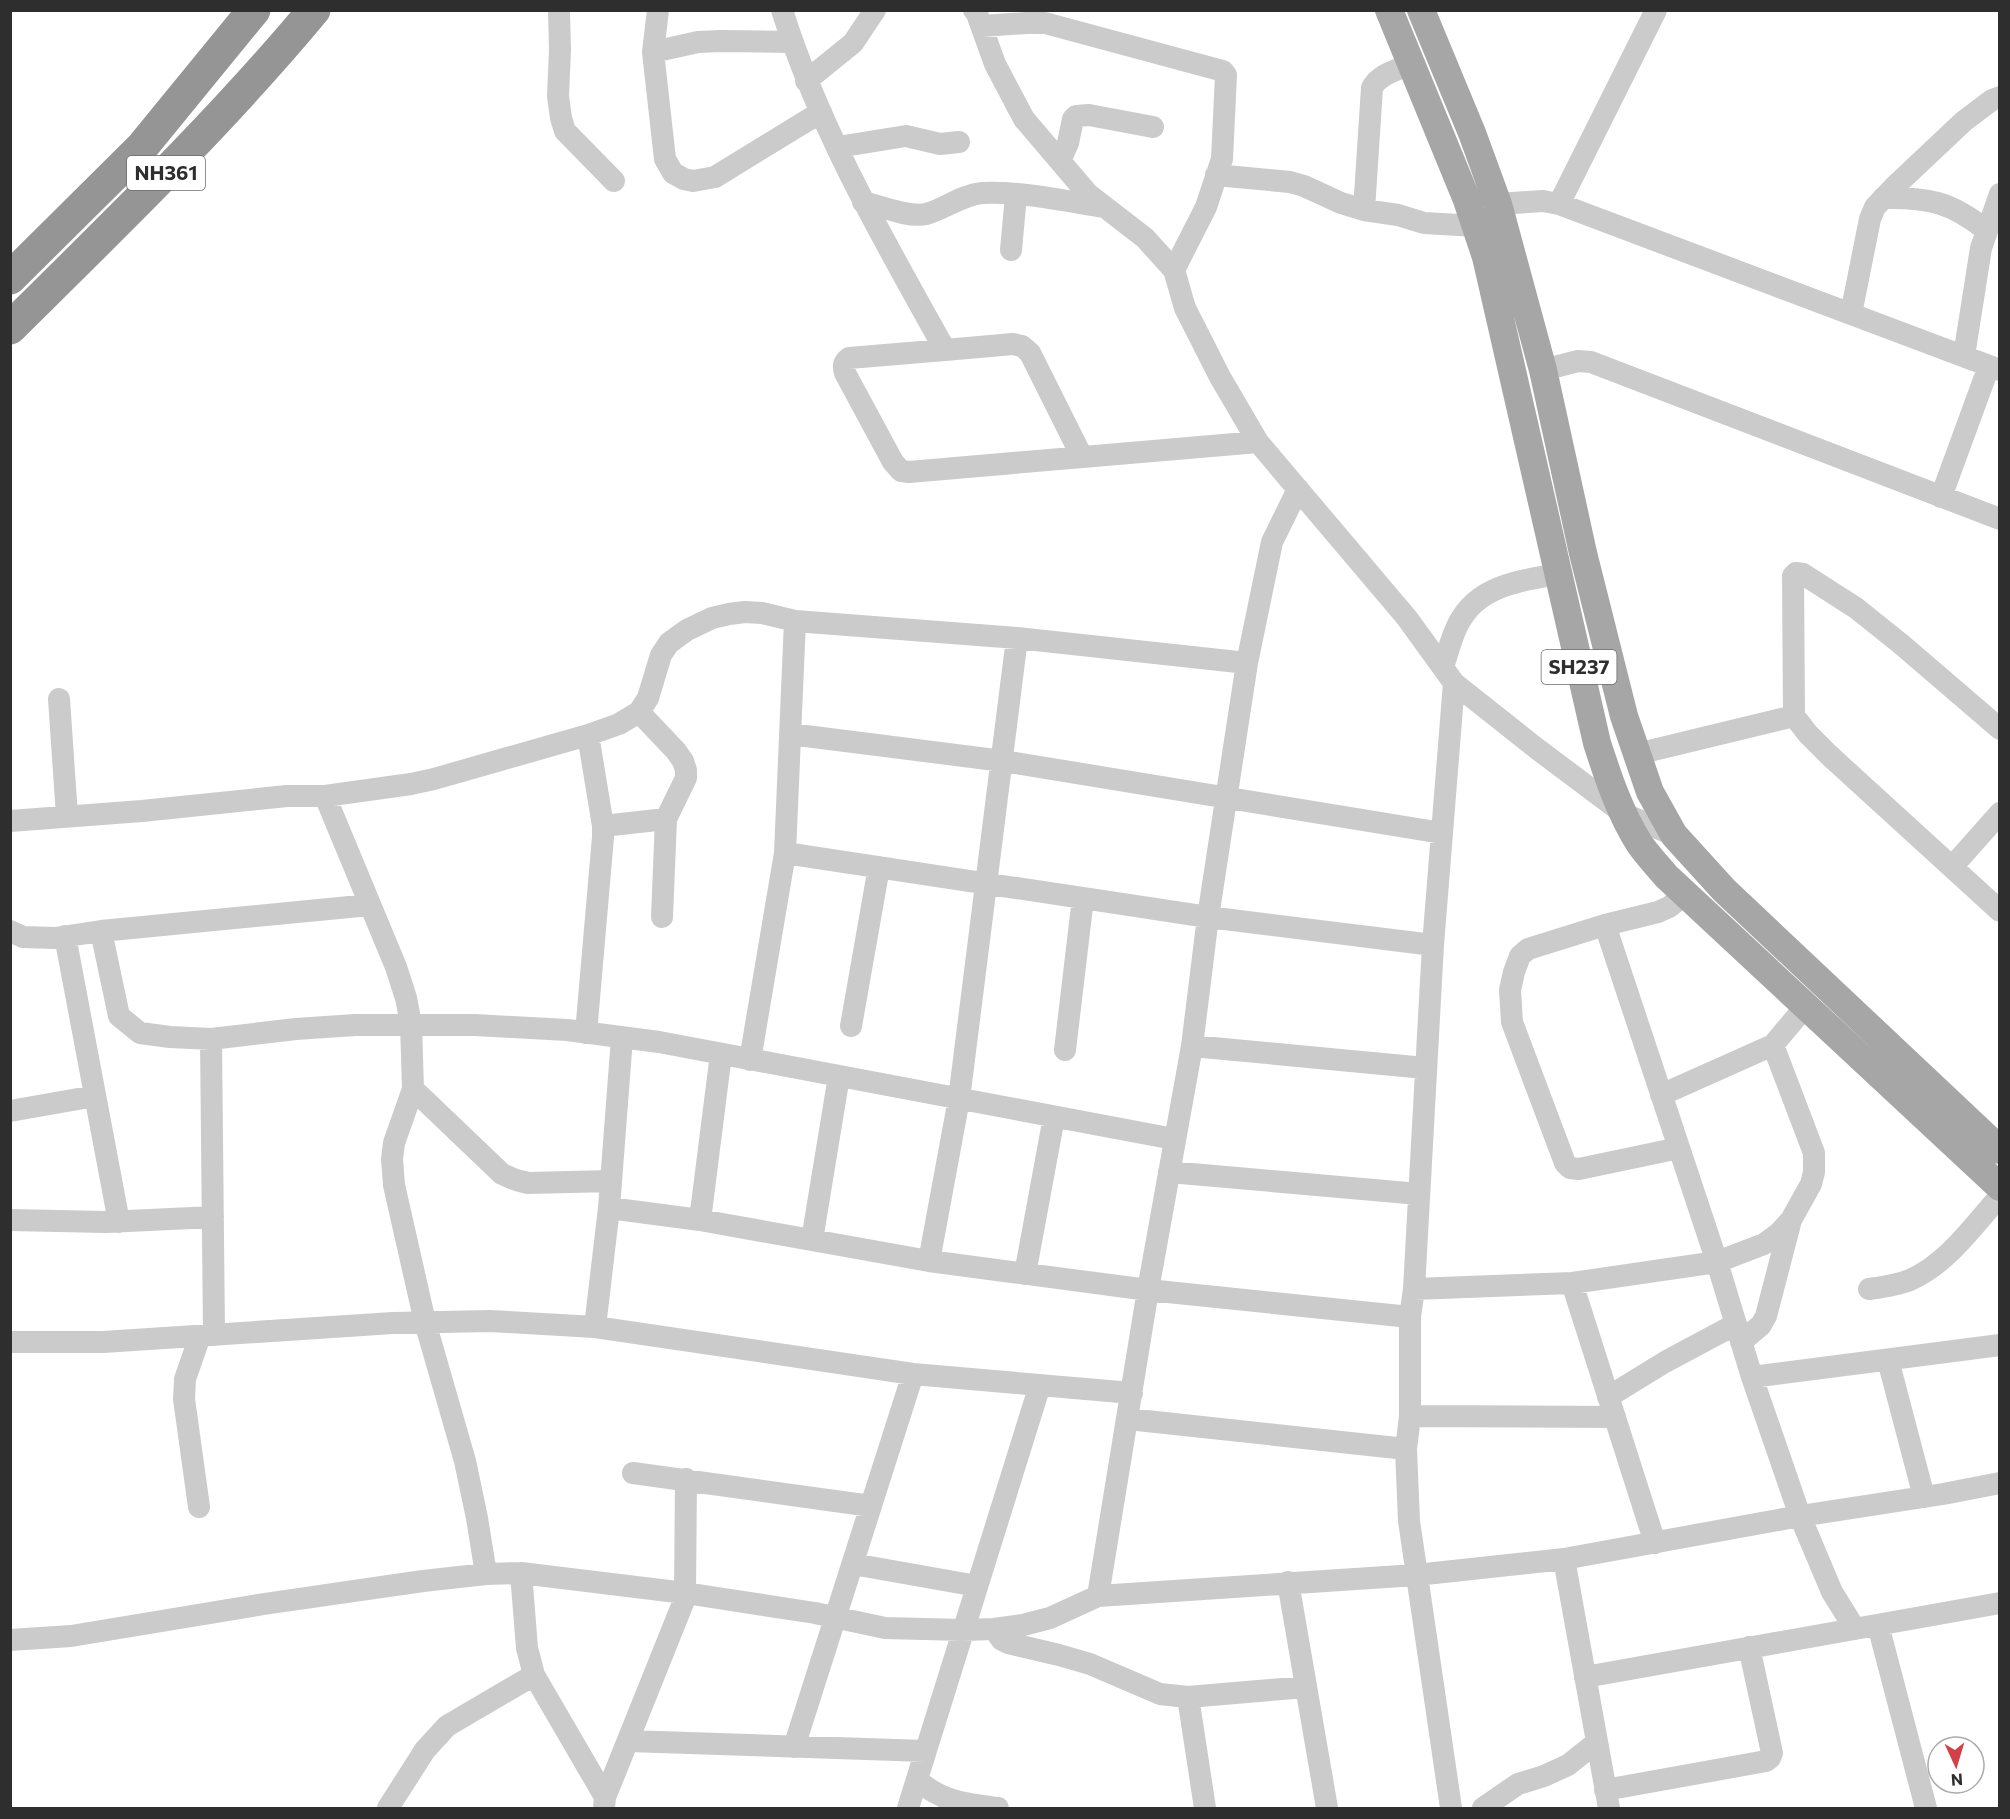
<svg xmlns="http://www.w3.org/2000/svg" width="2010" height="1819" font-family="Commissioner,sans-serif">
	<rect width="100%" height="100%" fill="#fff"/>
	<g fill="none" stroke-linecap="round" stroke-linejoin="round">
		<path stroke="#cbcbcb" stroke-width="22" d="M 559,10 L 560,50 L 558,96 L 561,118 L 565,131 L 614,181
			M 658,10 L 653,52 L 665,159 L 673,173 L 684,179 L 693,181 L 715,177 L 821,112
			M 782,10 C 820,131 884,240 945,350 L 1013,344 L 1022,346 L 1030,353 L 1082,457
			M 974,10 L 977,14 L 995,64 L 1024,119 L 1088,194 L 1145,238 L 1174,270 L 1185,308 L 1220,377 L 1258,442 L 1407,618 L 1454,683 L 1536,748 L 1624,814 L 1674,835
			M 982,26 L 1027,23 L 1045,23 L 1223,71 L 1226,75 L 1222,159 L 1206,207 L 1174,270
			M 653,52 L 698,42 L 720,41 L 792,42
			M 806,81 L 853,43 L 875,10
			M 838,147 L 906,136 L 940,144 L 959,142
			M 1060,161 L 1068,143 L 1073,119 L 1076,116 L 1089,115 L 1153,127
			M 1216,175 L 1290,182 L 1304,186 L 1341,203 L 1364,210 L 1398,215 L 1424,223 L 1476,226
			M 1883,198 C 1928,197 1951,202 1986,230
			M 863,202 C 880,206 909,218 926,214 C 945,209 961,195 982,193 C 1020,191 1066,201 1104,207
			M 1498,204 L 1543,201 L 1559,204 L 2000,370
			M 1559,204 L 1656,10
			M 1364,210 L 1372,88 C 1379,74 1397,70 1411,64
			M 1011,250 L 1016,195
			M 1851,314 L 1870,219 L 1875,207 L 1894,187 L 1964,121 L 1992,100 L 2000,97
			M 945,350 L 849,358 C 843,363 843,366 845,373 L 893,462 L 901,471 L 909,472 L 1258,442
			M 1964,356 L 1981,248 L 2000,194
			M 1543,370 L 1578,361 L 1591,362 L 2000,519
			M 1941,497 L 1989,366
			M 1443,667 C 1447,655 1450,643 1455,631 C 1473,586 1516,582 1557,574
			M 59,699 L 67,816
			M 639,712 L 676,751 L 683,761 L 686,770 L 686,778 L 666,819 L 662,917
			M 2000,729 L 1901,644 L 1856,608 L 1803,574 L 1796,573 L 1793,576 L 1794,716 L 1808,734 L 1829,755 L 2000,911
			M 790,734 L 1003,761 L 1442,833
			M 1637,754 L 1794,716
			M 325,796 L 396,967 L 406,998 L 411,1024 L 413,1089 L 394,1143 L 392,1159 L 394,1185 L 425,1322 L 465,1461 L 477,1518 L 486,1574
			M 10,821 L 142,811 L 287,796 L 325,796 L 411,784 L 434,779 L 588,735 L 619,724 L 639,712 L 648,698 L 661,655 L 669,643 L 687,630 L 712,618 L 729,614 L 745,612 L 762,613 L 795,621 L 1017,638 L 1247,663
			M 603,826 L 666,819
			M 785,853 L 1208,917 L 1433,945
			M 1952,867 L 2000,813
			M 1605,925 L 1717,1262 L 1752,1377 L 1800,1516 L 1832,1592 L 1855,1629
			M 10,931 L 23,937 L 55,938 L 101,931 L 370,905
			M 101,931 L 119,1016 L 140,1033 L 170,1037 L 211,1039 L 296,1029 L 355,1025 L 475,1025 L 567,1030 L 659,1042 L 1174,1139
			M 65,936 L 119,1222
			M 851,1026 L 879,867
			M 586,1033 L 603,837 L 603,826 L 588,735
			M 211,1039 L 214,1335
			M 1192,1046 L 1425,1068
			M 1065,1050 L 1083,898
			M 750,1060 L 785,853 L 795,621
			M 413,1089 L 502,1174 L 516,1180 L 528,1183 L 611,1181
			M 1661,1095 L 1773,1045 L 1805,1007
			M 10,1111 L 95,1096
			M 1679,1148 L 1579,1169 L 1570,1168 L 1565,1163 L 1512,1022 L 1510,990 L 1514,972 L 1520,956 L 1528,949 L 1605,925 L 1658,912 L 1669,907 L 1686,894
			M 1169,1172 L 1419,1194
			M 609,1208 L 700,1220 L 929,1261 L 1148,1290 L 1410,1317
			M 10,1220 L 107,1222 L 213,1217
			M 700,1220 L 721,1054
			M 812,1240 L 839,1076
			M 929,1261 L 959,1099 L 1017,638
			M 1025,1274 L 1054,1117
			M 1572,1283 L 1655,1543
			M 1414,1289 L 1572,1283 L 1717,1262 L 1764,1244 L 1779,1233 L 1791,1220 L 1811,1184 L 1814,1172 L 1814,1153 L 1773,1045
			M 1869,1289 C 1883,1287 1898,1285 1910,1280 C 1948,1263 1973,1226 2000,1196
			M 595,1327 L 609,1208 L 622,1038
			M 10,1342 L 103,1342 L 393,1323 L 490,1321 L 595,1327 L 913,1374 L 1132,1393
			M 1741,1342 L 1761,1325 L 1766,1316 L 1791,1220
			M 1888,1360 L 1924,1497
			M 1752,1377 L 2000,1345
			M 1608,1397 L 1665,1362 L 1736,1324
			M 1410,1416 L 1615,1417
			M 1128,1419 L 1406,1449
			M 633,1473 L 871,1506
			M 199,1507 L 184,1399 L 185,1379 L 200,1336
			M 1564,1559 L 1609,1808
			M 853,1564 L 977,1586
			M 521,1573 L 527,1648 L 534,1675 L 605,1797
			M 1288,1582 L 1327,1808
			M 1098,1596 L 1148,1290 L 1192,1046 L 1208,917 L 1247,663 L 1272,542 L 1298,489
			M 1878,1625 L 1926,1808
			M 994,1629 L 1002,1640 L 1008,1643 L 1059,1655 L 1090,1664 L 1160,1694 L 1188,1697
			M 10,1640 L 71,1636 L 264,1604 L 423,1581 L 486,1574 L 521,1573 L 685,1593 L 815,1613 L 885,1628 L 963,1630 L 994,1629 L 1023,1625 L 1050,1618 L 1098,1596 L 1416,1575 L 1564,1559 L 1800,1516 L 1943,1494 L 2000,1483
			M 1585,1677 L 2000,1603
			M 628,1741 L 925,1751
			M 794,1747 L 913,1374
			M 917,1780 C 943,1802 965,1804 998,1808
			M 1605,1790 L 1766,1761 L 1770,1758 L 1772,1753 L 1749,1647
			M 388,1808 L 425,1750 L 447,1726 L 534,1675
			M 604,1808 L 605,1797 L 614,1775 L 683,1603 L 685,1593 L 686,1479
			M 908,1808 L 1040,1385
			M 1205,1808 L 1188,1697 L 1306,1687
			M 1451,1808 L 1409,1521 L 1406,1449 L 1410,1416 L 1410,1317 L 1414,1289 L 1433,945 L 1454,683
			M 1483,1808 L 1518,1784 L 1544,1776 L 1568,1765 L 1597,1742"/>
		<path stroke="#a6a6a6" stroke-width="28" d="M 1389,10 L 1467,200 L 1486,257 L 1597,743 C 1608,777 1620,813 1639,843 C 1647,855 1657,865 1666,876 L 2000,1187
			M 1421,10 L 1472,133 L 1498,204 L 1543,370 L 1583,553 L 1624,716 L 1650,792 L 1674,835 L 1724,890 L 2000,1150"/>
		<path stroke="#959595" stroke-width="33" d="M 10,278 L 142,147 L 254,10
			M 10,328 C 114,225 220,123 314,10"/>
	</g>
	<g text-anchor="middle" stroke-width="6" stroke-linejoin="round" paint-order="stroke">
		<g fill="#fff" stroke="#6d6d6d" stroke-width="1.5">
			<rect x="127" y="156" width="78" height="34" rx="4.5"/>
			<rect x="1541.5" y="650" width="75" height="34" rx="4.5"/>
		</g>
		<g font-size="20" font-weight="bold" fill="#2e2e2e">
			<text x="166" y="180">NH361</text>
			<text x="1579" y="674">SH237</text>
		</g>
	</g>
	<rect width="2010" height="1819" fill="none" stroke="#2e2e2e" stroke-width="24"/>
	<g transform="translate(1956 1765) rotate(176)"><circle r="28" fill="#ffffff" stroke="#ababab" stroke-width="1.5"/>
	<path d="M0-4.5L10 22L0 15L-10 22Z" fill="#d44047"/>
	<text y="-9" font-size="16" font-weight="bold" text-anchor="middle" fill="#2e2e2e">N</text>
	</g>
</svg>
